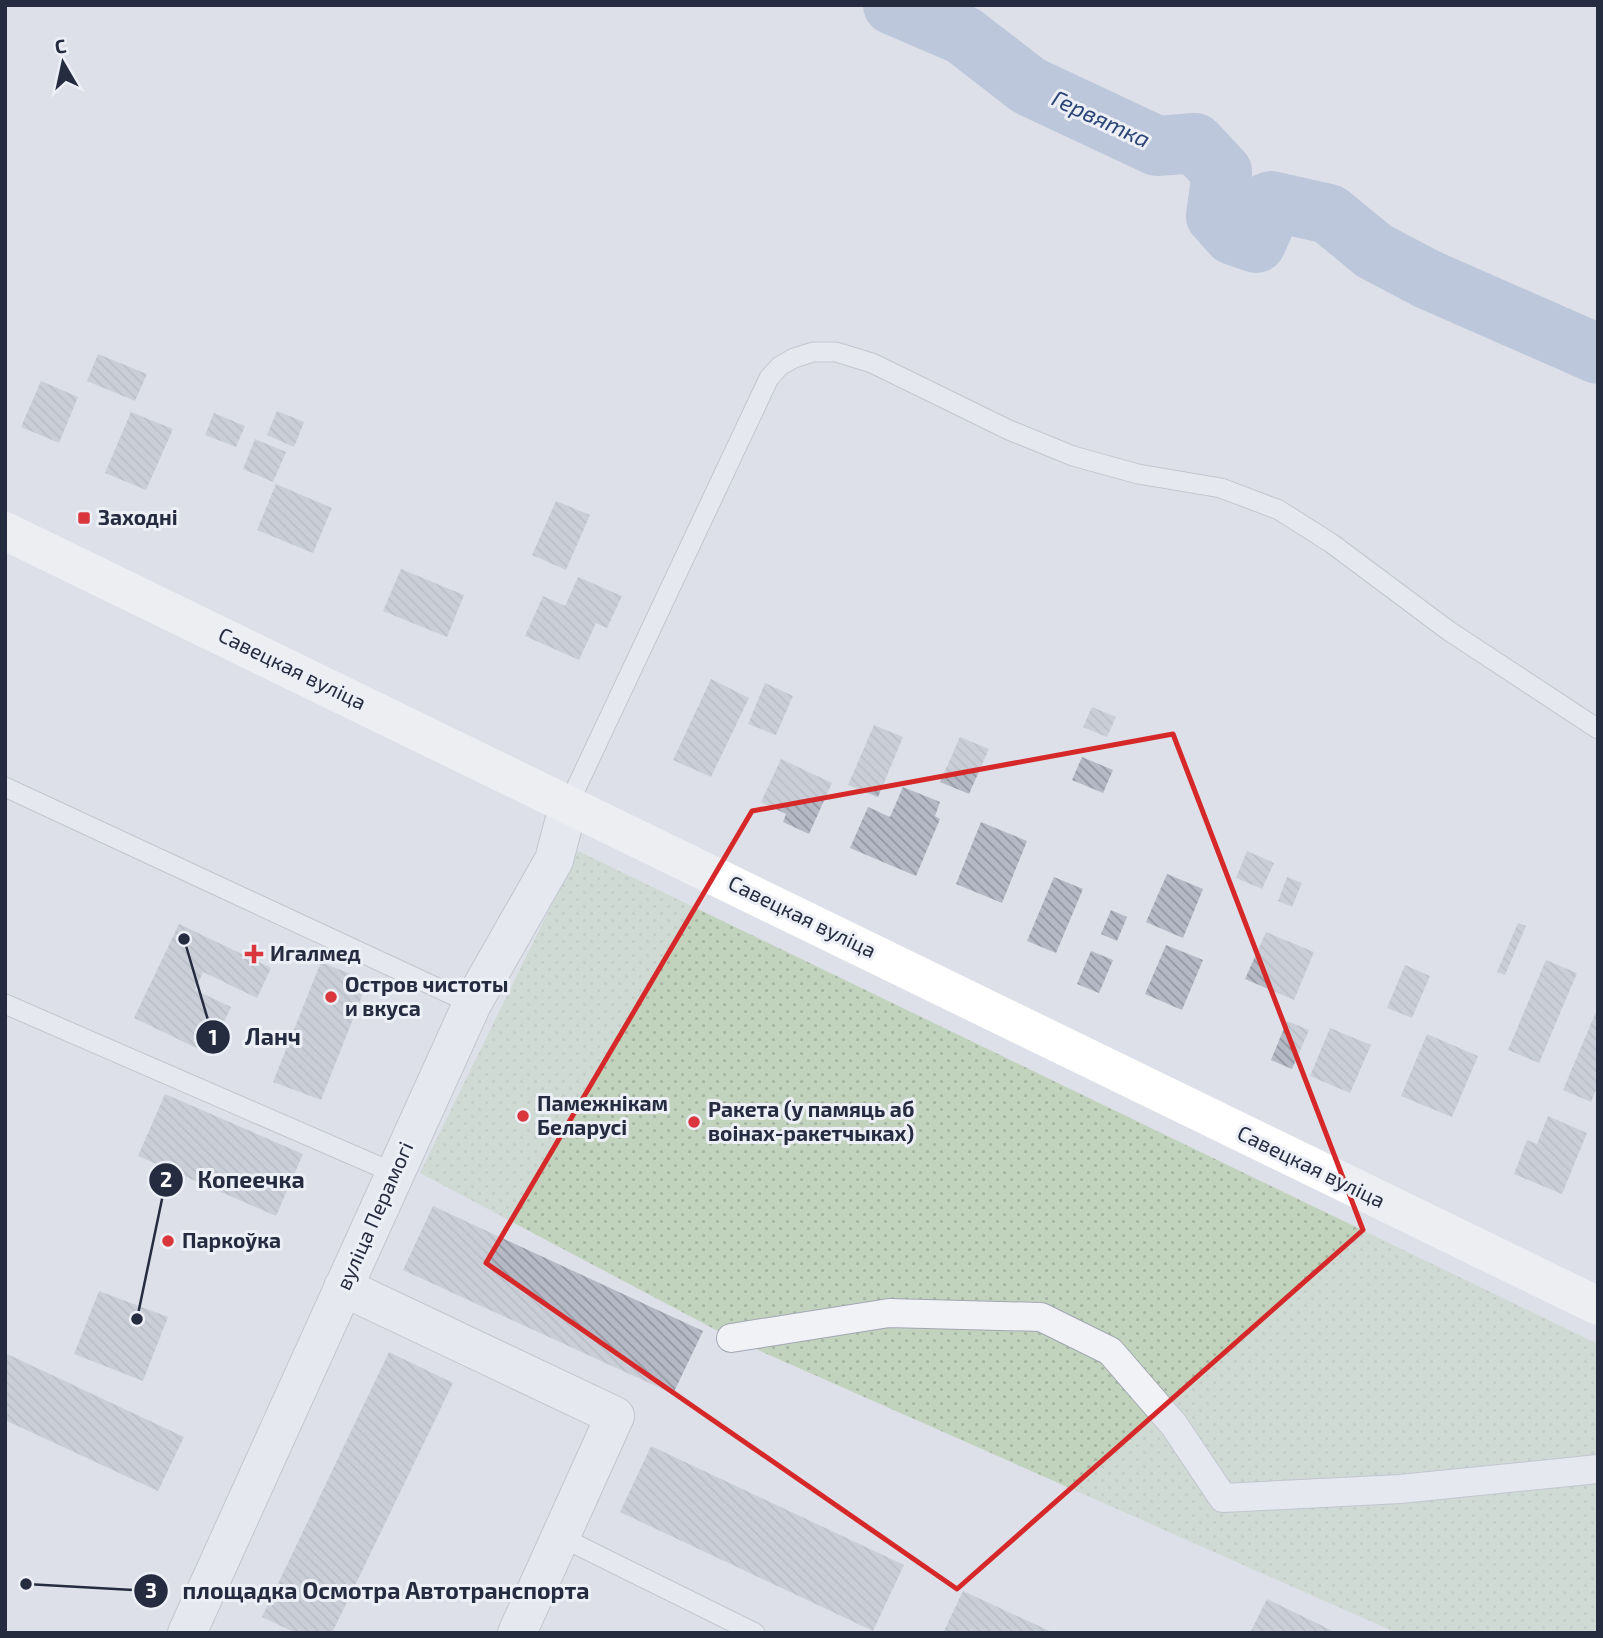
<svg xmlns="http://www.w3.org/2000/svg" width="1603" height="1638" font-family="'Exo 2',sans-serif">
	<defs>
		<pattern id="park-dots" width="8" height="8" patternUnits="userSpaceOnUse" patternTransform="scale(1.75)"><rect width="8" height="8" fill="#c1d3bd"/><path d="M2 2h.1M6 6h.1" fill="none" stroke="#a6b5a4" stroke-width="1.8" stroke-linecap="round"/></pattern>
		<pattern id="building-back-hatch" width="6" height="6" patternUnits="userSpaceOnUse" patternTransform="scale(1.75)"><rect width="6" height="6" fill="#b4b9c5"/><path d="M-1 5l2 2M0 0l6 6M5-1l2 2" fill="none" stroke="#9297a1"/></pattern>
	</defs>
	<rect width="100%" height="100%" fill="#dde0e8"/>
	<path fill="url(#park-dots)" d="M 578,851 L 1598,1344 L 1598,1633 L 1397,1633 L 731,1338 L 420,1173 Z"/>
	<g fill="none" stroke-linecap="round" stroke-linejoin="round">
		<path stroke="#95a9cc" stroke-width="60" d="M 893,5 L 963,35 L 1029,86 L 1157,146 L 1195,143 L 1222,172 L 1216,216 L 1233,235 L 1256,243 L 1262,230 L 1250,218 L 1255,208 L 1271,201 L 1329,214 L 1374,251 L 1427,279 L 1598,354"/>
	</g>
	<path fill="url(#building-back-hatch)" d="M 98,354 L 147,374 L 135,401 L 87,381 Z
		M 41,381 L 78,397 L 59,443 L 21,427 Z
		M 277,411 L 304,422 L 294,447 L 267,435 Z
		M 131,412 L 173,429 L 146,490 L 105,473 Z
		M 214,413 L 245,426 L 236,447 L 205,435 Z
		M 255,439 L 286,452 L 273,482 L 243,469 Z
		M 276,484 L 332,508 L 313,553 L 257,530 Z
		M 556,501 L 590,515 L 566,570 L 532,555 Z
		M 401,569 L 464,595 L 447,637 L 383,611 Z
		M 578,577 L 622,596 L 607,628 L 596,623 L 579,660 L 525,636 L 543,596 L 565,606 Z
		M 711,679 L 749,698 L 711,777 L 673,760 Z
		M 765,683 L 793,696 L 776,735 L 748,724 Z
		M 1092,707 L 1116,717 L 1107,737 L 1083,727 Z
		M 874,725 L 903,737 L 878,797 L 848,785 Z
		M 960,737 L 989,749 L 969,794 L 940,782 Z
		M 1082,757 L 1113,770 L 1103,793 L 1072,780 Z
		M 781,759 L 832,783 L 809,834 L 783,822 L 786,814 L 761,802 Z
		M 903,787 L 940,802 L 935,816 L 940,819 L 916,876 L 850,848 L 868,807 L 890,817 Z
		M 981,822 L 1027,841 L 1002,903 L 956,884 Z
		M 1247,851 L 1274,863 L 1262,889 L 1236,878 Z
		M 1167,874 L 1203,889 L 1183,938 L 1146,922 Z
		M 1054,877 L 1083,889 L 1056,953 L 1027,941 Z
		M 1287,877 L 1302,883 L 1292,907 L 1278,901 Z
		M 1111,910 L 1127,917 L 1117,941 L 1101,934 Z
		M 1518,923 L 1526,926 L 1505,975 L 1497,972 Z
		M 179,924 L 271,968 L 257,998 L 203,972 L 195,990 L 231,1007 L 209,1054 L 134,1018 Z
		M 1266,932 L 1314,952 L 1294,1000 L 1245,979 Z
		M 1166,945 L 1203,960 L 1182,1010 L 1145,994 Z
		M 1091,951 L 1113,960 L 1099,993 L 1077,984 Z
		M 1546,960 L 1577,973 L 1539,1063 L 1508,1050 Z
		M 321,962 L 368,981 L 321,1100 L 273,1082 Z
		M 1405,965 L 1430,976 L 1412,1018 L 1387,1008 Z
		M 1598,1007 L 1598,1085 L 1591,1102 L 1563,1090 Z
		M 1287,1021 L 1309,1030 L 1292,1069 L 1271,1060 Z
		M 1330,1028 L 1371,1045 L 1350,1093 L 1310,1076 Z
		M 1427,1034 L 1478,1056 L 1452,1117 L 1401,1096 Z
		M 165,1094 L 303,1154 L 276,1216 L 138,1156 Z
		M 1548,1116 L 1587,1133 L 1562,1194 L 1514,1174 L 1527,1140 L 1537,1144 Z
		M 433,1206 L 703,1331 L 673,1394 L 403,1270 Z
		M 99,1291 L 168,1317 L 143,1381 L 74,1354 Z
		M 389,1352 L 453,1383 L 332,1633 L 296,1633 L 262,1617 Z
		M 5,1353 L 184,1437 L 158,1491 L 5,1420 Z
		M 651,1446 L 904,1565 L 873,1631 L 620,1512 Z
		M 963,1591 L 1054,1633 L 943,1633 Z
		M 1267,1599 L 1337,1633 L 1250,1633 Z"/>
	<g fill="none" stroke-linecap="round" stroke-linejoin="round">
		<g stroke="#a2a6b2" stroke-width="21">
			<path id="service" d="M 5,787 L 472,1004
				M 569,803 L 769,378 L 780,366 L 794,358 L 813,352 L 836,352 L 872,363 L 1009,430 L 1073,456 L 1138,474 L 1221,488 L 1279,510 L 1331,543 L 1449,631 L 1598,729
				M 5,1004 L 394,1173
				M 561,1537 L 755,1633"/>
		</g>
		<g stroke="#a2a6b2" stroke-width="30">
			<path id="pedestrian" d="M 731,1338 L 889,1313 L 1041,1317 L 1110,1351 L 1174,1425 L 1223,1498 L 1400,1489 L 1598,1469"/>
		</g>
		<g stroke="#a2a6b2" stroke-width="40">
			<path id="minor" d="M 343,1287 L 615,1416 L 517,1633
				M 187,1633 L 472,1004 L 554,860 L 569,803"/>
		</g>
		<use href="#service" stroke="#f0f2f6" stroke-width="19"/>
		<use href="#pedestrian" stroke="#f0f2f6" stroke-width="28"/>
		<use href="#minor" stroke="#f0f2f6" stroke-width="38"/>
		<path stroke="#fff" stroke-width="38" d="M 5,531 L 1598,1306"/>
	</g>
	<path d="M0 0H1603V1638H0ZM 1173,734 L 1363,1230 L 957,1589 L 486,1263 L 752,811 Z" fill="#dde0e8" fill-opacity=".55" fill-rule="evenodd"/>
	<path fill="none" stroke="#d62828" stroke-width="5" stroke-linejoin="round" d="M 1173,734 L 1363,1230 L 957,1589 L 486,1263 L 752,811 Z"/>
	<g fill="#d9373d" stroke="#edeff6" stroke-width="2.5">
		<rect x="77" y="511" width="14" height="14" rx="3.5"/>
		<path d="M250.5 943.5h7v7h7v7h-7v7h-7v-7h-7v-7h7z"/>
		<circle cx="331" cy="997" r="7"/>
		<circle cx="523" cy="1116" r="7"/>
		<circle cx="694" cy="1122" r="7"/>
		<circle cx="168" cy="1241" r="7"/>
	</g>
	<g text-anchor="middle" stroke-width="6" stroke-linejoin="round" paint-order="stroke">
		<g font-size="21" font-weight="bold" fill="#252c40" stroke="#edeff6" text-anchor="start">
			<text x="98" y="525">Заходні</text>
			<text x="270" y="961">Игалмед</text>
			<text x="345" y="992">Остров чистоты<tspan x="345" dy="24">и вкуса</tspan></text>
			<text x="537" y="1111">Памежнікам<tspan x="537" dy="24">Беларусі</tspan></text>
			<text x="708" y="1117">Ракета (у памяць аб<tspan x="708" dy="24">воінах-ракетчыках)</tspan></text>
			<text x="182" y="1248">Паркоўка</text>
		</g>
		<g font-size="21" fill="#252c40" stroke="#edeff6">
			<text transform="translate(292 669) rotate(26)" y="7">Савецкая вуліца</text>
			<text transform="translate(802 917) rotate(26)" y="7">Савецкая вуліца</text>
			<text transform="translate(1311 1167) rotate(26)" y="7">Савецкая вуліца</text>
			<text transform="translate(375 1216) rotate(-66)" y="7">вуліца Перамогі</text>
		</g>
		<g font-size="23" font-style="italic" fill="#2c4577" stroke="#edeff6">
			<text transform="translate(1101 119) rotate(25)" y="8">Гервятка</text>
		</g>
	</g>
	<path fill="none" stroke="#252c40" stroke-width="2.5" d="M184 939L213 1037M137 1319L166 1180M26 1584L151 1591"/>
	<g fill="#252c40" stroke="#edeff6" stroke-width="2.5">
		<circle cx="184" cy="939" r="7"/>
		<circle cx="137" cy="1319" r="7"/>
		<circle cx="26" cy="1584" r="7"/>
		<circle cx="213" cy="1037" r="18"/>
		<circle cx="166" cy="1180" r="18"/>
		<circle cx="151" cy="1591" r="18"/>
	</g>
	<g font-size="21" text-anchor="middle" font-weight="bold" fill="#fff">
		<text x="213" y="1045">1</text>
		<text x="166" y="1187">2</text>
		<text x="151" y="1598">3</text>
	</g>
	<g font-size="23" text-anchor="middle" font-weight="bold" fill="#252c40" stroke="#edeff6" stroke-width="6" stroke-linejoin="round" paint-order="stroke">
		<text x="273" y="1045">Ланч</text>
		<text x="251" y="1188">Копеечка</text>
		<text x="386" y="1599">площадка Осмотра Автотранспорта</text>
	</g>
	<rect width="1603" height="1638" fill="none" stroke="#252c40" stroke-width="14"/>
	<g transform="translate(63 63) rotate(351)" stroke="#edeff6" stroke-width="5" paint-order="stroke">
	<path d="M0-5L12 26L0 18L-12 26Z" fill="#252c40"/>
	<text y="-10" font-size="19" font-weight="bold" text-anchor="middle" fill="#252c40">С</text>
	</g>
</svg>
